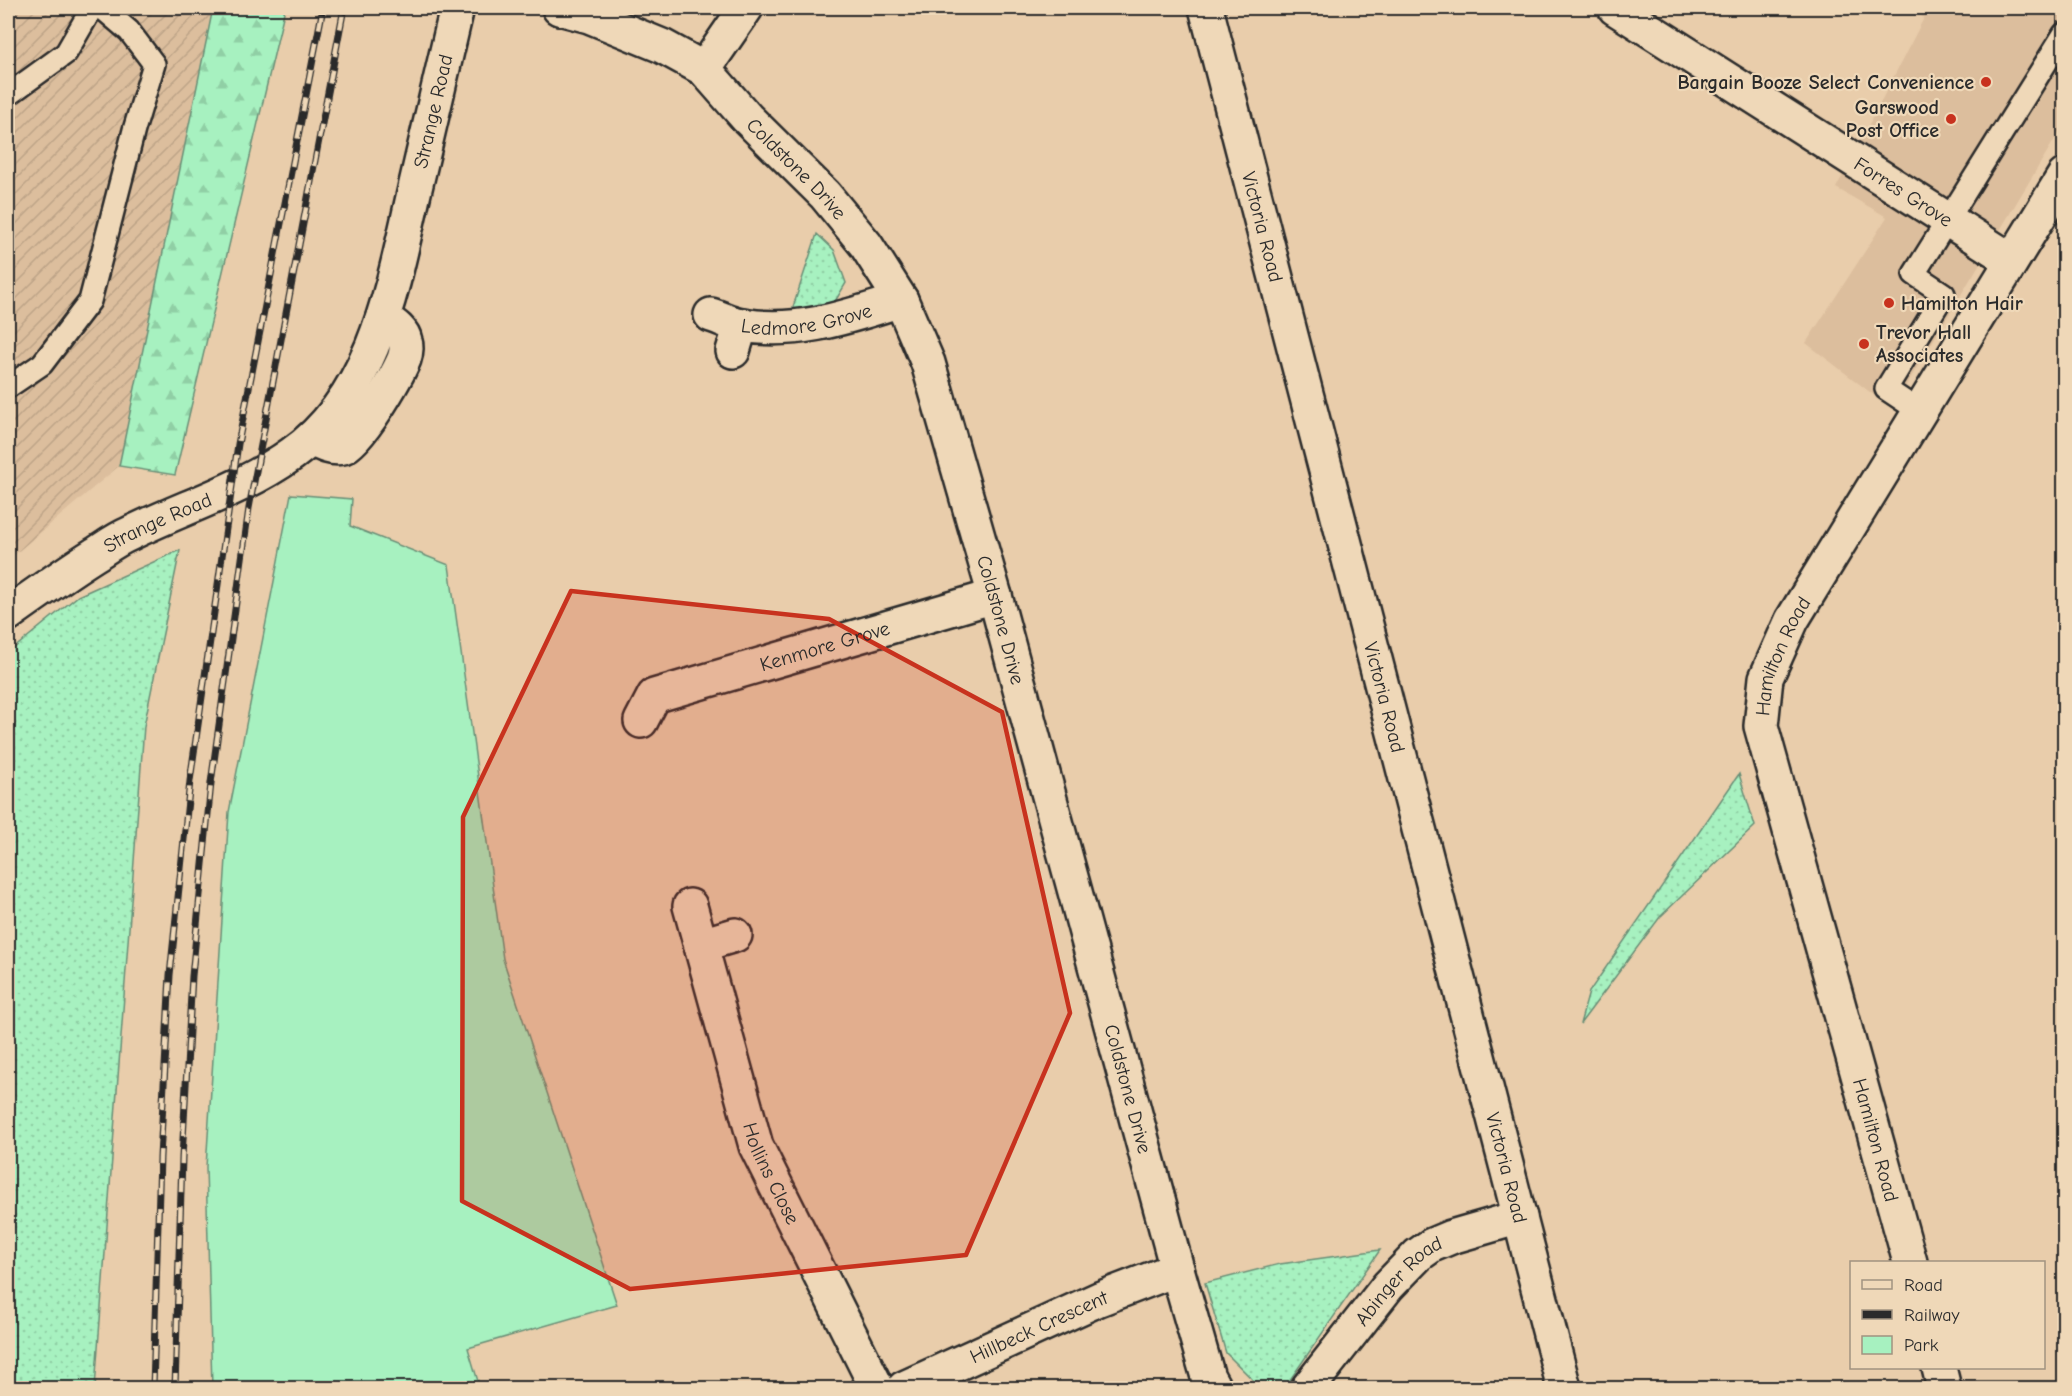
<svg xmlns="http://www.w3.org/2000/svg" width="2072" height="1396" font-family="'Comic Neue',sans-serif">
	<defs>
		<pattern id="industrial-furrows" width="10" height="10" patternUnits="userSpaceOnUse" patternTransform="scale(1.5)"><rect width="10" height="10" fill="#dcbe9d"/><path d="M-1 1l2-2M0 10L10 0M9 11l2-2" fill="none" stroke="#bda387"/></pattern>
		<pattern id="grass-dots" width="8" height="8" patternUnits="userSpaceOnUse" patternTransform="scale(1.5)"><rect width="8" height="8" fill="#a7f1c0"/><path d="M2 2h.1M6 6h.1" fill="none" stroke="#90cfa5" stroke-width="1.8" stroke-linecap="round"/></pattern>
		<pattern id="forest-firs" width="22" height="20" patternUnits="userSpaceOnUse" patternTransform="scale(1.5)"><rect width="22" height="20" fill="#a7f1c0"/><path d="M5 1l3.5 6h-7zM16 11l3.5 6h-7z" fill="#90cfa5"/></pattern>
	</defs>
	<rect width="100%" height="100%" fill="#e9cdab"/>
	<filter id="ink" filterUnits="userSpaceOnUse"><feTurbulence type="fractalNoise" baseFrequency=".0167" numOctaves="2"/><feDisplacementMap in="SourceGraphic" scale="12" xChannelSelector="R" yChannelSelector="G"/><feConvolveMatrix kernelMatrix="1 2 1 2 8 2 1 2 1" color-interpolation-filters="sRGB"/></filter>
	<g filter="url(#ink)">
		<path fill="#dcbe9d" d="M 1909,8 L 2064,8 L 2064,124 L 1892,409 L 1806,343 L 1887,217 L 1836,188 L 1924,18 Z"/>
		<path fill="url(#industrial-furrows)" d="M 8,8 L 213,8 L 119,466 L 8,560 Z"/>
		<path fill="url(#grass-dots)" stroke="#698e76" stroke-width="1.5" d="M 817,234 L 834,250 L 846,283 L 827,315 L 790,316 Z
			M 180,550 L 144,726 L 95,1388 L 8,1388 L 8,653 L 78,596 Z
			M 1739,774 L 1755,826 L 1660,917 L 1580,1024 L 1589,992 Z
			M 1380,1250 L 1285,1387 L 1255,1382 L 1226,1353 L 1205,1283 L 1280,1264 Z"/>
		<path fill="url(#forest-firs)" stroke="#698e76" stroke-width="1.5" d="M 213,8 L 285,8 L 175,475 L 119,466 Z"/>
		<path fill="#a7f1c0" stroke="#698e76" stroke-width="1.5" d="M 291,494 L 352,499 L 350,526 L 449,565 L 503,959 L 617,1305 L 468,1348 L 480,1388 L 212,1388 L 206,1167 L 229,812 Z"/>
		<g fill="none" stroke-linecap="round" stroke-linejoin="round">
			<g stroke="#2b2b2b" stroke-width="26">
				<path id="service" d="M 8,95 L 66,53 L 92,8
					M 8,387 L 42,364 L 90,301 L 134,130 L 154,64 L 129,31 L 102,8
					M 1919,411 L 1886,389 L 1944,294 L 1914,274 L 2064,34"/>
			</g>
			<g stroke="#2b2b2b" stroke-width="38">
				<g id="minor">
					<path id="s1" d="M 559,8 L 589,16 L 662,46 L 704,69 L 747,118 L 825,195 L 866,245 L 901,300 L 928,363 L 995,596 L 1177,1269 L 1208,1377 L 1214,1388"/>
					<path id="s2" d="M 1206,8 L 1564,1388"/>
					<path id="s3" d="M 1615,8 L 2011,260"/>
					<path d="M 704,69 L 746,8"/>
					<path id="s4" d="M 711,315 C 721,318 732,324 742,325 C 797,335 850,316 901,300"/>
					<path d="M 733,351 L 741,325"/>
					<path d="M 311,439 C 321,444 332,450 343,447 C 359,442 397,376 404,359 C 406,353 407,347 405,341 C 403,330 392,324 383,318"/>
					<path id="s5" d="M 8,614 C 36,594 64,574 94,555 C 105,548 117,539 129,534 C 183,507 242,490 292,454 C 377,394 394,279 416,184 C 430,125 443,66 457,8"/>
					<path id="s6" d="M 641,721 L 654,696 L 995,596"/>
					<path id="s7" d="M 690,906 L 756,1146 L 877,1388"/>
					<path d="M 701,945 L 735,935"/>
					<path id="s8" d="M 1910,1262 L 1761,726 L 1766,678 L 1792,620 L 2064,176"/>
					<path d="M 1939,1368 L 1944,1388"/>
					<path id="s9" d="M 904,1388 L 1099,1299 L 1177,1269"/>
					<path id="s10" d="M 1308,1388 L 1388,1286 L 1418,1255 L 1432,1245 L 1451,1237 L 1520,1217"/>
				</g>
			</g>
			<use href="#service" stroke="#efd8b8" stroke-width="21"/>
			<use href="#minor" stroke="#efd8b8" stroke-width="33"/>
			<g stroke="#2b2b2b" stroke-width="7">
				<path id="rail" d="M 153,1388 L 160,1157 L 170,975 L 190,781 L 238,444 L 323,8
					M 175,1388 L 182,1158 L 192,976 L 211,783 L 249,508 L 344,8"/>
			</g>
			<use href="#rail" stroke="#efd8b8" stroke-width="4.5" stroke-dasharray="14" stroke-linecap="butt"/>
		</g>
	</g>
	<path fill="#c8321e" fill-opacity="0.2" stroke="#c8321e" stroke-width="4.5" stroke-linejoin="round" d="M 571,591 L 829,619 L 1002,712 L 1070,1013 L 966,1255 L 630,1289 L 462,1201 L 463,817 Z"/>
	<g fill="#c8321e" stroke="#efd8b8" stroke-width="2">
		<circle cx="1986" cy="82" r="6"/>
		<circle cx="1951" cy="119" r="6"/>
		<circle cx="1889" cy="303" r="6"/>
		<circle cx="1864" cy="344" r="6"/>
	</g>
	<g text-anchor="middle" stroke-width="4.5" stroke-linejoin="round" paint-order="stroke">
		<g font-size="20" font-weight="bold" fill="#2b2b2b" stroke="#efd8b8" text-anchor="end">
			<text x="1974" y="89">Bargain Booze Select Convenience</text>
			<text x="1939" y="114">Garswood<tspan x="1939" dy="23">Post Office</tspan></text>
			<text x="1901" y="310" text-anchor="start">Hamilton Hair</text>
			<text x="1876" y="339" text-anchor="start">Trevor Hall<tspan x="1876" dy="23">Associates</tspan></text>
		</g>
		<g font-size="20" fill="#2b2b2b" stroke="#efd8b8">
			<text dy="7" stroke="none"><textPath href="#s5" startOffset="706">Strange Road</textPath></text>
			<text dy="7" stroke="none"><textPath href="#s1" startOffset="294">Coldstone Drive</textPath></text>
			<text dy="7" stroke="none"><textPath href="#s3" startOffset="342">Forres Grove</textPath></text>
			<text dy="7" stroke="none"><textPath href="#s2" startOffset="226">Victoria Road</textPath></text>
			<text dy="7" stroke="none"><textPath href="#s4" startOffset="98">Ledmore Grove</textPath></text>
			<text dy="7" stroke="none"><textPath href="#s5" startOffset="176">Strange Road</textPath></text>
			<text dy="7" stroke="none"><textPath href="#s1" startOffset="798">Coldstone Drive</textPath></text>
			<text dy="7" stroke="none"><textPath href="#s6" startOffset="206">Kenmore Grove</textPath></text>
			<text dy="7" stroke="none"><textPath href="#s8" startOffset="630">Hamilton Road</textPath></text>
			<text dy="7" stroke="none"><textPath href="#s2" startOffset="712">Victoria Road</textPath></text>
			<text dy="7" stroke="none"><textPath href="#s1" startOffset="1284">Coldstone Drive</textPath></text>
			<text transform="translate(1876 1140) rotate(75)" y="7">Hamilton Road</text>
			<text dy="7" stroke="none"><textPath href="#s2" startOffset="1198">Victoria Road</textPath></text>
			<text dy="7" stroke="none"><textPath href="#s7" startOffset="280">Hollins Close</textPath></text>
			<text dy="7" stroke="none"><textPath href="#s10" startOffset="141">Abinger Road</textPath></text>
			<text dy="7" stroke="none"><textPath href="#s9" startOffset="148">Hillbeck Crescent</textPath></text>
		</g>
	</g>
	<rect width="2072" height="1396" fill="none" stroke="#efd8b8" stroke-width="30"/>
	<rect x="15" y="15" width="2042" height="1366" fill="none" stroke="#2b2b2b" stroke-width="2" filter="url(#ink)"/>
	<rect x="1850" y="1261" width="195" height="108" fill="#efd8b8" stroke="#a19380" stroke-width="1.5"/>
	<rect x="1862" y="1280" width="30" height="9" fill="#efd8b8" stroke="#a19380" stroke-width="1.5"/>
	<text x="1904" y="1291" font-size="18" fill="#2b2b2b">Road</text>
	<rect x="1862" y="1310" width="30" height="9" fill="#2b2b2b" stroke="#a19380" stroke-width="1.5"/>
	<text x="1904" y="1321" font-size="18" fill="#2b2b2b">Railway</text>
	<rect x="1862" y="1336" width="30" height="18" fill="#a7f1c0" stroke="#a19380" stroke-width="1.5"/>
	<text x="1904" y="1351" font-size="18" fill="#2b2b2b">Park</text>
</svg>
